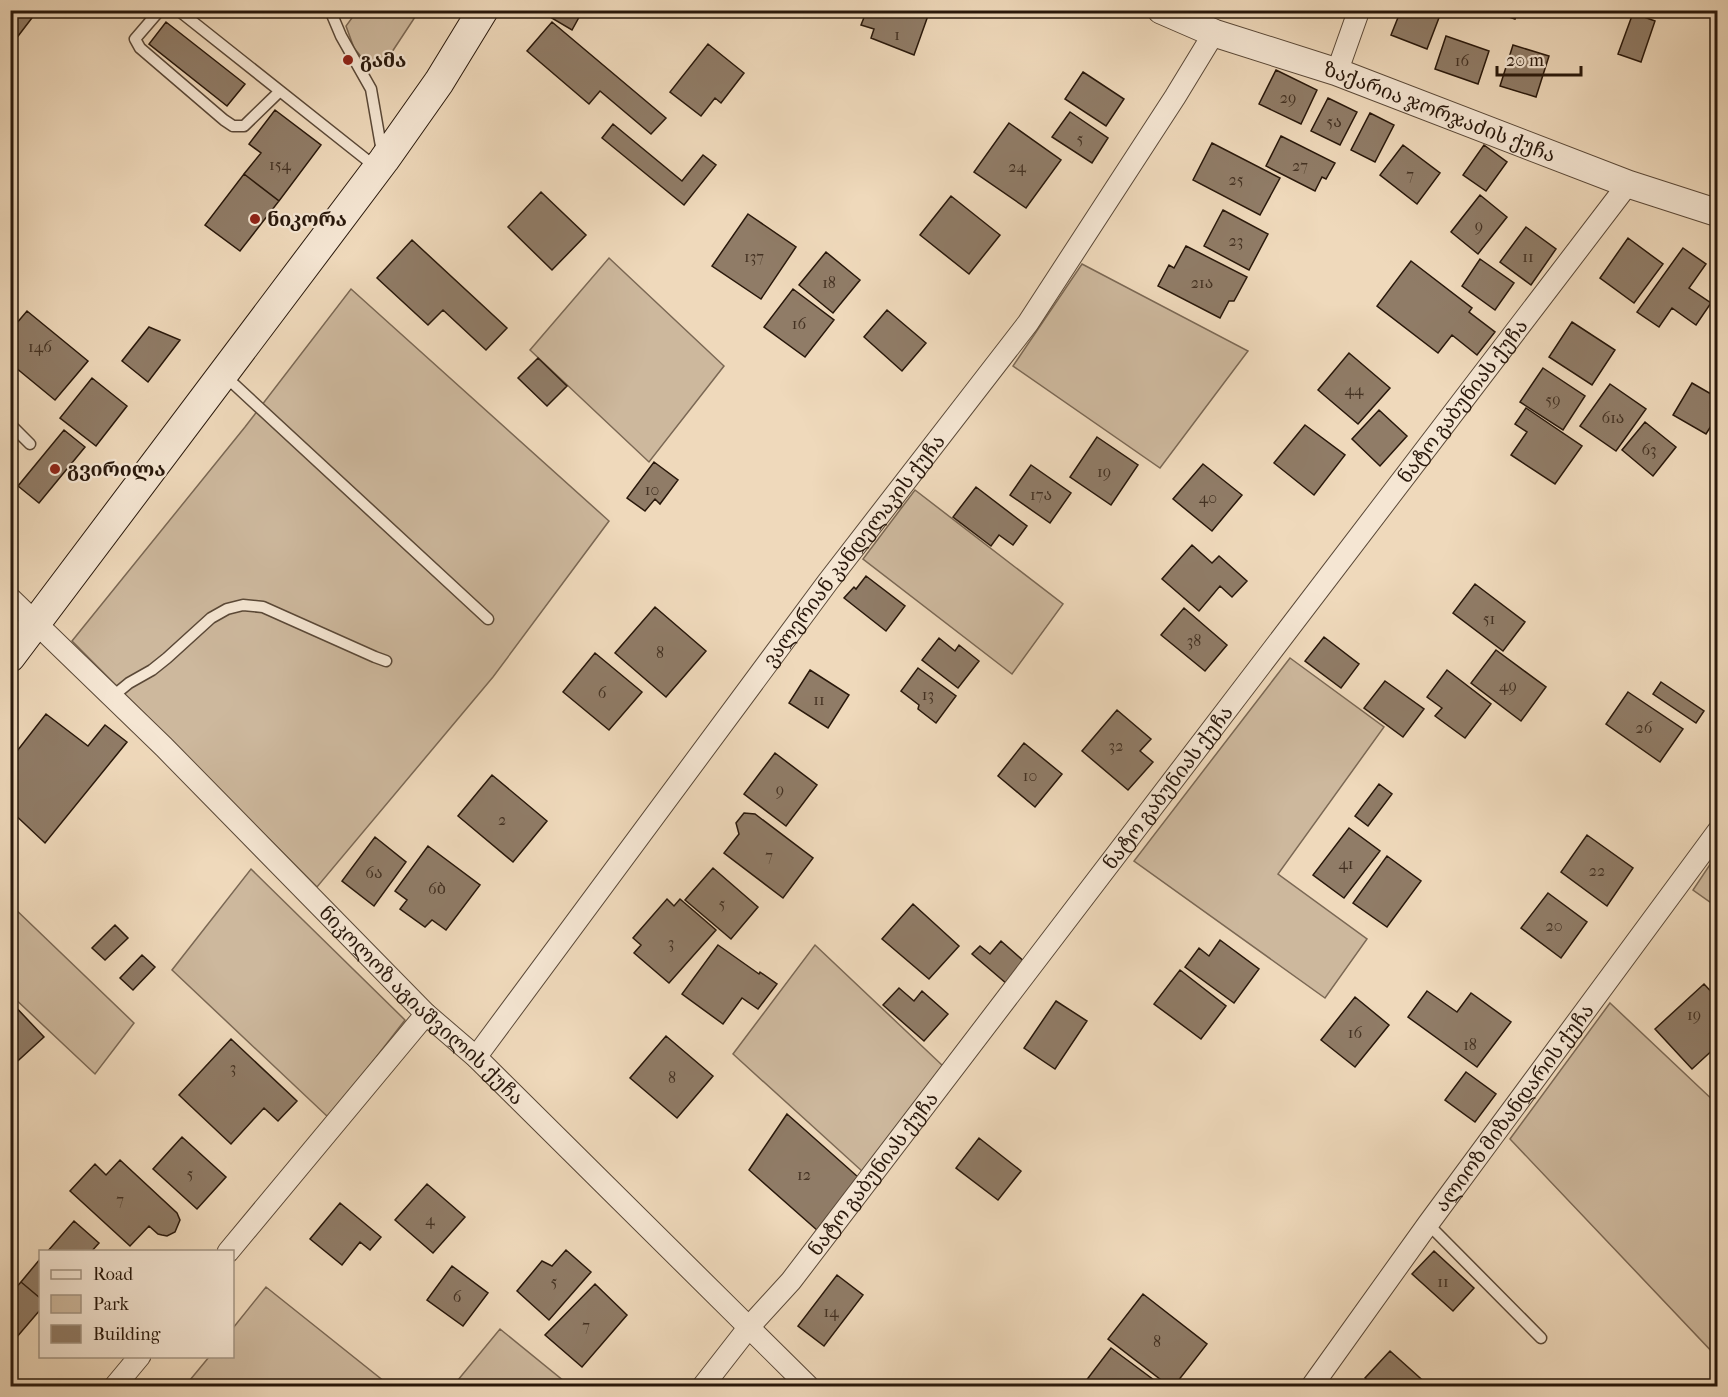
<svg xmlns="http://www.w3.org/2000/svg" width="1728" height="1397" font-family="'IM FELL French Canon','Noto Serif Georgian',serif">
	<rect width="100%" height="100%" fill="#efd9bb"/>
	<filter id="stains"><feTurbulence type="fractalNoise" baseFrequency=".00333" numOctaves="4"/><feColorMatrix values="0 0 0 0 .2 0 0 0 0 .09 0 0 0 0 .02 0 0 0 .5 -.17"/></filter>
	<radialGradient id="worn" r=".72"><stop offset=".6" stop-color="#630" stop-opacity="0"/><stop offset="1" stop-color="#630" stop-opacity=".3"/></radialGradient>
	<path fill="#cdb89d" stroke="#7b6854" stroke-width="1.5" d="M 357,11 L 419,11 L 388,58 L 375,62 L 363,59 L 354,48 L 346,26 Z
		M 609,258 L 724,366 L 649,462 L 530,350 Z
		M 1082,264 L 1248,351 L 1160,468 L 1013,366 Z
		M 351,289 L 609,521 L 493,677 L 317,887 L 72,641 L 245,427 Z
		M 915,490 L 1063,604 L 1012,674 L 863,559 Z
		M 1290,658 L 1384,727 L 1278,874 L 1367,939 L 1325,998 L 1134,861 Z
		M 1717,854 L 1717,907 L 1693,890 Z
		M 251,869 L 405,1020 L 329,1118 L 172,970 Z
		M 11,905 L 134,1023 L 95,1074 L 11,995 Z
		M 815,945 L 943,1066 L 863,1172 L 733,1054 Z
		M 1610,1003 L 1717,1104 L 1717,1357 L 1510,1139 Z
		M 266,1287 L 390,1386 L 185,1386 L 209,1357 L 232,1356 L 233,1328 Z
		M 500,1329 L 570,1386 L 453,1386 Z"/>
	<path fill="#907c67" stroke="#29180b" stroke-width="1.5" d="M 10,10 L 38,10 L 12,44 L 10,42 Z
		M 554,10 L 583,10 L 572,30 L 550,17 Z
		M 867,10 L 930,10 L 914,55 L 871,38 L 874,29 L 861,25 Z
		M 1401,10 L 1442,10 L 1427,49 L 1391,35 Z
		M 1501,10 L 1519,10 L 1515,19 L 1500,14 Z
		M 1633,13 L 1655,21 L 1641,62 L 1618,54 Z
		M 166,22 L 245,84 L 227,106 L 149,44 Z
		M 552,22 L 666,118 L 651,134 L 600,91 L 589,104 L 527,51 Z
		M 1446,36 L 1489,51 L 1478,84 L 1435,69 Z
		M 708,44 L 744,73 L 721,103 L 715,98 L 701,116 L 670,92 Z
		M 1513,45 L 1549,56 L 1536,97 L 1500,86 Z
		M 1276,70 L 1317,90 L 1301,124 L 1259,104 Z
		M 1083,72 L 1124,99 L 1106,126 L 1065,99 Z
		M 1328,98 L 1357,112 L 1340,145 L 1311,131 Z
		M 275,110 L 321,145 L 279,201 L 244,174 L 261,153 L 249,144 Z
		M 1070,112 L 1108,138 L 1092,163 L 1052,137 Z
		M 1370,113 L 1394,125 L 1375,162 L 1351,150 Z
		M 1009,123 L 1061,160 L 1026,208 L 974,172 Z
		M 613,124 L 682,181 L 703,155 L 716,165 L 684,205 L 602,138 Z
		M 1281,136 L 1335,163 L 1326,179 L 1322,177 L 1315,191 L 1266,166 Z
		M 1212,143 L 1280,178 L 1260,215 L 1193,180 Z
		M 1403,145 L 1440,173 L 1417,204 L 1380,175 Z
		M 1484,145 L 1507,162 L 1486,191 L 1463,175 Z
		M 244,174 L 279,201 L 240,251 L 205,225 Z
		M 541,192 L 586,235 L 552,270 L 508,227 Z
		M 1480,195 L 1507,217 L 1478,254 L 1451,232 Z
		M 951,196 L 1000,235 L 969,274 L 920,235 Z
		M 1223,210 L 1268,234 L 1249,270 L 1204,246 Z
		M 748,214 L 796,247 L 761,299 L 712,266 Z
		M 1526,227 L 1556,249 L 1531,285 L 1500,262 Z
		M 1628,238 L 1663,264 L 1634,303 L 1600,278 Z
		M 412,240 L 507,328 L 486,350 L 443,310 L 428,325 L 377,278 Z
		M 1186,246 L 1247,277 L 1234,301 L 1229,301 L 1220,318 L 1158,286 L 1169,265 L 1174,268 Z
		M 1683,248 L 1706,264 L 1689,288 L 1711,303 L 1696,325 L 1672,308 L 1659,327 L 1637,312 Z
		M 826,252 L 860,280 L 833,313 L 799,285 Z
		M 1480,259 L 1514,283 L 1495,310 L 1462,286 Z
		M 1411,261 L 1472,308 L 1469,312 L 1495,332 L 1477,355 L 1452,335 L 1438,353 L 1377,306 Z
		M 793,289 L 834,320 L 805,357 L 764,327 Z
		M 887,310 L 926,343 L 902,371 L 864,337 Z
		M 27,311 L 88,361 L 55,400 L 10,363 L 10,331 Z
		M 1572,322 L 1615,350 L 1592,385 L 1549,357 Z
		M 149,327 L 180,340 L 148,382 L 122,361 Z
		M 1349,353 L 1390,388 L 1358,424 L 1318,390 Z
		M 538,358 L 567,386 L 547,406 L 518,378 Z
		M 1543,368 L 1585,396 L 1563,430 L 1520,402 Z
		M 92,378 L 127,406 L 96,446 L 60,418 Z
		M 1692,383 L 1718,398 L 1718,415 L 1706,434 L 1673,415 Z
		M 1610,384 L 1646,409 L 1616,451 L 1580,426 Z
		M 1526,408 L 1582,446 L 1555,484 L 1511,455 L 1527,432 L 1515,424 Z
		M 1379,410 L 1407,436 L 1380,466 L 1352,439 Z
		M 1645,422 L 1676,447 L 1653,476 L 1622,450 Z
		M 1305,425 L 1345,455 L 1314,495 L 1274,463 Z
		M 64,430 L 85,447 L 39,503 L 18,486 Z
		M 1097,437 L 1138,465 L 1111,505 L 1070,477 Z
		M 654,462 L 678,480 L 660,504 L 655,499 L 645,511 L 627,498 Z
		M 1203,464 L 1242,495 L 1212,531 L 1173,499 Z
		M 1031,465 L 1071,493 L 1050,523 L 1010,495 Z
		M 976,487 L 1027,526 L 1013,545 L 999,535 L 991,546 L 953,517 Z
		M 1192,545 L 1212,563 L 1219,556 L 1247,581 L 1232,597 L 1220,586 L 1199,611 L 1162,579 Z
		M 866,576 L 905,606 L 886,631 L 844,598 L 854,587 L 856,589 Z
		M 1475,584 L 1525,622 L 1503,651 L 1453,613 Z
		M 655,607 L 706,651 L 666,697 L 615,653 Z
		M 1184,608 L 1227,645 L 1205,671 L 1161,635 Z
		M 1324,637 L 1359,664 L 1341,688 L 1305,661 Z
		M 939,638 L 955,651 L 959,645 L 979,661 L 958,688 L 922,660 Z
		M 1496,650 L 1546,687 L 1521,721 L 1471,683 Z
		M 595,653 L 642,692 L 609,730 L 563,692 Z
		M 918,668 L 956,696 L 936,723 L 918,709 L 919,705 L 901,691 Z
		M 810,670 L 849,695 L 828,728 L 789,703 Z
		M 1447,670 L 1491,704 L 1465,738 L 1435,716 L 1442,708 L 1427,697 Z
		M 1385,681 L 1424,709 L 1403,737 L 1364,708 Z
		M 1661,682 L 1704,711 L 1696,723 L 1653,694 Z
		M 1628,692 L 1683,729 L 1660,762 L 1606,724 Z
		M 1117,710 L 1151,739 L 1140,751 L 1153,762 L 1128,790 L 1082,751 Z
		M 46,714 L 88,746 L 105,725 L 127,742 L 45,843 L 10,810 L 10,760 Z
		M 1024,743 L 1062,774 L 1035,807 L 998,776 Z
		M 775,753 L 817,785 L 786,826 L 744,794 Z
		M 492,775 L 547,821 L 513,862 L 458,816 Z
		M 1379,784 L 1392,794 L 1368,826 L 1355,816 Z
		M 744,813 L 755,814 L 813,858 L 783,898 L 724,853 L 739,834 L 736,823 Z
		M 1349,828 L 1380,851 L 1344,898 L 1313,875 Z
		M 1587,835 L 1633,868 L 1607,906 L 1561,872 Z
		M 375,837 L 406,862 L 374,906 L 342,881 Z
		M 428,846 L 480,885 L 446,930 L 432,920 L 425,927 L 400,909 L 407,900 L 395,891 Z
		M 1387,856 L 1421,881 L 1387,927 L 1353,903 Z
		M 713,868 L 758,907 L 731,939 L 685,900 Z
		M 1548,893 L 1587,922 L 1561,958 L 1521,928 Z
		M 667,899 L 674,906 L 680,899 L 716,930 L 669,983 L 634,953 L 641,945 L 633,938 Z
		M 913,904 L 959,946 L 929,979 L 882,939 Z
		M 115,925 L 128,938 L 105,960 L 92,948 Z
		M 1220,940 L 1259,969 L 1234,1003 L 1185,967 L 1199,948 L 1209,956 Z
		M 1001,941 L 1026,963 L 1007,984 L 972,954 L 980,946 L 990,954 Z
		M 718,945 L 759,974 L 760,972 L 777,984 L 758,1009 L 742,998 L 723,1024 L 682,994 Z
		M 142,955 L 155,967 L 133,990 L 120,978 Z
		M 1180,970 L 1226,1006 L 1201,1039 L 1154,1004 Z
		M 1704,984 L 1718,999 L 1718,1045 L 1692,1069 L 1655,1029 Z
		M 899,988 L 914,1001 L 922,991 L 948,1014 L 924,1041 L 883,1005 Z
		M 1427,991 L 1457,1012 L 1471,993 L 1511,1022 L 1477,1067 L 1408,1017 Z
		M 1355,997 L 1389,1025 L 1355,1067 L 1321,1040 Z
		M 10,1001 L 44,1037 L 10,1068 Z
		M 1056,1001 L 1087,1021 L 1055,1069 L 1024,1048 Z
		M 666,1036 L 713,1076 L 677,1118 L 630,1078 Z
		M 231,1039 L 297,1101 L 278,1121 L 264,1108 L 231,1144 L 179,1095 Z
		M 1466,1072 L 1496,1094 L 1475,1122 L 1445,1100 Z
		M 787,1114 L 858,1177 L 818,1231 L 749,1170 Z
		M 182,1137 L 226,1177 L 197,1209 L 153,1169 Z
		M 979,1138 L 1021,1171 L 998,1200 L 956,1168 Z
		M 120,1160 L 177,1213 L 180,1220 L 175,1232 L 167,1236 L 162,1235 L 158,1234 L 149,1226 L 130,1246 L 70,1191 L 95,1164 L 106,1175 Z
		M 427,1184 L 465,1217 L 433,1253 L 395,1220 Z
		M 340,1203 L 381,1237 L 370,1250 L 360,1242 L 342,1265 L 310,1239 Z
		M 74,1221 L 99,1243 L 91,1252 L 47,1252 Z
		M 566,1250 L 591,1272 L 549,1320 L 517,1291 L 542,1261 L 552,1266 Z
		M 1434,1251 L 1474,1288 L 1453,1311 L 1412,1274 Z
		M 40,1259 L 40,1298 L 21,1282 Z
		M 452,1266 L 488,1293 L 463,1326 L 427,1300 Z
		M 837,1275 L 863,1295 L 824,1346 L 798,1326 Z
		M 21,1282 L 40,1298 L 40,1310 L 10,1345 L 10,1294 Z
		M 595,1284 L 627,1315 L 582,1367 L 545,1335 Z
		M 1143,1294 L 1207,1344 L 1174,1386 L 1169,1386 L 1108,1339 Z
		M 1111,1348 L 1162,1386 L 1082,1386 Z
		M 1390,1351 L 1429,1386 L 1374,1386 L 1365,1378 Z"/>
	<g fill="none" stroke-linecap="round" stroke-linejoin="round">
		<g stroke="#5a4837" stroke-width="13">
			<path id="service" d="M 160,10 L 135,39 L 140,48 L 224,120 L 233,126 L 244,126 L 279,92
				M 178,10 L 377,168
				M 330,10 L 341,36 L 371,89 L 382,152
				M 224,375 L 488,619
				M 10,424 L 30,444
				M 112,697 L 129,683 L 152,670 L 167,658 L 211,618 L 227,609 L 243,605 L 263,607 L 375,657 L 386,661
				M 1428,1224 L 1541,1338"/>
		</g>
		<g stroke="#5a4837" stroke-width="23">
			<g id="minor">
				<path d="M 1337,72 L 1359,10"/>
				<path id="s1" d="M 10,598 L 164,747 L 426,1014 L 476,1057 L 808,1386"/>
				<path id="s2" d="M 476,1057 L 827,583 L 1028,323 L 1175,97 L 1214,33"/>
				<path d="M 228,1252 L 426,1014"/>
				<path d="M 115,1386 L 140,1356"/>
				<path id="s3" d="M 703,1386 L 749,1327 L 791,1281 L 1628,184"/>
				<path id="s4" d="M 1312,1386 L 1428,1224 L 1718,831"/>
			</g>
		</g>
		<g stroke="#5a4837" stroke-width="29">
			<g id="tertiary">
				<path id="s5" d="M 1161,10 L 1214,33 L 1337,72 L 1628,184 L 1718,213"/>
			</g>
		</g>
		<g stroke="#29180b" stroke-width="32">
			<path id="secondary" d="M 10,657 L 384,160 L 439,82 L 483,10"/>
		</g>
		<use href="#service" stroke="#f5e6d3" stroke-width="10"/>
		<use href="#minor" stroke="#f5e6d3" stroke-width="21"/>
		<use href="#tertiary" stroke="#f5e6d3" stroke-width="27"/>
		<use href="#secondary" stroke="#f5e6d3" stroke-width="30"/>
	</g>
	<g fill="#8f2418" stroke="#f5e6d3" stroke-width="2">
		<circle cx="348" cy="60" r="6"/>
		<circle cx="255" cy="219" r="6"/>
		<circle cx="55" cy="469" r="6"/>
	</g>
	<g text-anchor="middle" stroke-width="4.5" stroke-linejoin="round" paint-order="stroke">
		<g font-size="16" fill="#433122">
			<text x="897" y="40">1</text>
			<text x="1462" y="66">16</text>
			<text x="1288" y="103">29</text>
			<text x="1334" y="127">5ა</text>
			<text x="1080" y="144">5</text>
			<text x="280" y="170">154</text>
			<text x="1300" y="171">27</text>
			<text x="1017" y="172">24</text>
			<text x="1410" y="180">7</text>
			<text x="1236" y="185">25</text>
			<text x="1479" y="231">9</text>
			<text x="1236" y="246">23</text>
			<text x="754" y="262">137</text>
			<text x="1528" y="262">11</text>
			<text x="829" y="288">18</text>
			<text x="1202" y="288">21ა</text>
			<text x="799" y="329">16</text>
			<text x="40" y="352">146</text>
			<text x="1354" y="395">44</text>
			<text x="1553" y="405">59</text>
			<text x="1613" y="423">61ა</text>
			<text x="1649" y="455">63</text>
			<text x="1104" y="477">19</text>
			<text x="652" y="495">10</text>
			<text x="1041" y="500">17ა</text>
			<text x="1208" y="503">40</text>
			<text x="1489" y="624">51</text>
			<text x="1194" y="646">38</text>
			<text x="660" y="658">8</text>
			<text x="1508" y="691">49</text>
			<text x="602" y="698">6</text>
			<text x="928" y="700">13</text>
			<text x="819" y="705">11</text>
			<text x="1644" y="733">26</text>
			<text x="1116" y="751">32</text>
			<text x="1030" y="781">10</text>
			<text x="780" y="795">9</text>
			<text x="502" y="825">2</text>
			<text x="769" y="861">7</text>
			<text x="1346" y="869">41</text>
			<text x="1597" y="876">22</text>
			<text x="374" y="878">6ა</text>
			<text x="437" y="894">6ბ</text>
			<text x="722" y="909">5</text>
			<text x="1554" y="931">20</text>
			<text x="671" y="948">3</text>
			<text x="1694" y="1020">19</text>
			<text x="1355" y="1038">16</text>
			<text x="1470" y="1050">18</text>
			<text x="233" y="1073">3</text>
			<text x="672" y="1083">8</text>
			<text x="190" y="1179">5</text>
			<text x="804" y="1180">12</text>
			<text x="120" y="1205">7</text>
			<text x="430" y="1225">4</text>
			<text x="554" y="1287">5</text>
			<text x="1443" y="1287">11</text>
			<text x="457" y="1302">6</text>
			<text x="831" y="1317">14</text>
			<text x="586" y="1331">7</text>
			<text x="1157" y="1347">8</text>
		</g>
		<g font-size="20" font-weight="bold" fill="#29180b" stroke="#f5e6d3" text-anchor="start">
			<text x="360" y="67">გამა</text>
			<text x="267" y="226">ნიკორა</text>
			<text x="67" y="476">გვირილა</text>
		</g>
		<g font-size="20" fill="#29180b" stroke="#f5e6d3">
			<text dy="7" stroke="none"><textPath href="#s5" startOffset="297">ზაქარია ჯორჯაძის ქუჩა</textPath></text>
			<text dy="7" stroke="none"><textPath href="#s3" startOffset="1244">ნატო გაბუნიას ქუჩა</textPath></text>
			<text dy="7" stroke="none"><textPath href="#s2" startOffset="632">ვალერიან კანდელაკის ქუჩა</textPath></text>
			<text dy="7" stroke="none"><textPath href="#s3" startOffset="758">ნატო გაბუნიას ქუჩა</textPath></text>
			<text dy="7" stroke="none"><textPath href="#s1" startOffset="579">ნიკოლოზ აგიაშვილის ქუჩა</textPath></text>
			<text dy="7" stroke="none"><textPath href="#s4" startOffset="344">ალიოზ მიზანდარის ქუჩა</textPath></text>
			<text dy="7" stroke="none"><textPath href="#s3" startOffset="272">ნატო გაბუნიას ქუჩა</textPath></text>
		</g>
	</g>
	<rect width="1728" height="1397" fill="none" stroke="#efd9bb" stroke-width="36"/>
	<rect x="12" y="12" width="1704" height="1373" fill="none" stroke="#29180b" stroke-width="3"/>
	<rect x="18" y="18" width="1692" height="1361" fill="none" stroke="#29180b" stroke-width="1.5"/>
	<rect x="39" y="1250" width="195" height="108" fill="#f5e6d3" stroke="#a39483" stroke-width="1.5"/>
	<rect x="51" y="1270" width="30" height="9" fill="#f5e6d3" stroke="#a39483" stroke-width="1.5"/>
	<text x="93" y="1280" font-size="18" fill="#29180b">Road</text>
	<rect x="51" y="1295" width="30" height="18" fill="#cdb89d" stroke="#a39483" stroke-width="1.5"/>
	<text x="93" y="1310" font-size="18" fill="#29180b">Park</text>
	<rect x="51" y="1325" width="30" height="18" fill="#907c67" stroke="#a39483" stroke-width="1.5"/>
	<text x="93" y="1340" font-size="18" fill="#29180b">Building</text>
	<path d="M1497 66v9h84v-9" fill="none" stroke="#29180b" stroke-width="3"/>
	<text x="1506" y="66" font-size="18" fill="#29180b" stroke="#f5e6d3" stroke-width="4.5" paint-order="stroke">20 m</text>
	<rect width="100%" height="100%" filter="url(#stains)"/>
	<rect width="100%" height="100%" fill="url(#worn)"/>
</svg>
